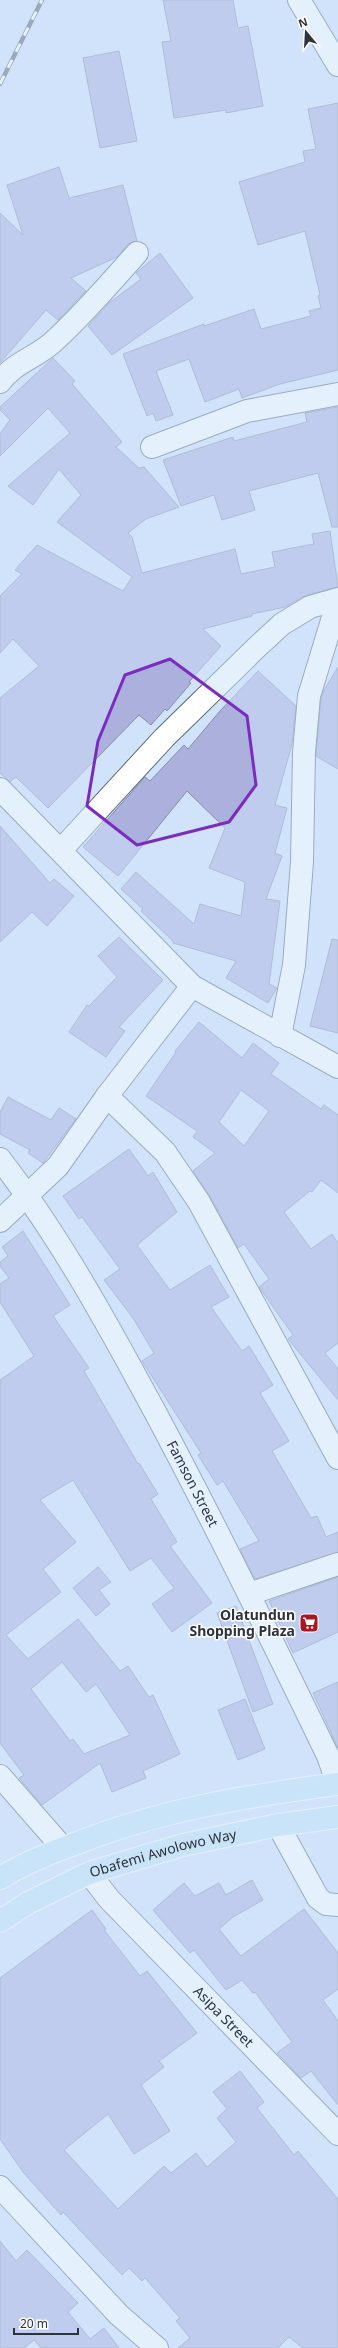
<svg xmlns="http://www.w3.org/2000/svg" width="338" height="2348" font-family="'Noto Sans',sans-serif">
	<rect width="100%" height="100%" fill="#d0e3fb"/>
	<path fill="#acb0dc" stroke="#898ca6" fill-rule="evenodd" d="M 163,0 L 233,0 L 238,28 L 248,26 L 263,106 L 226,113 L 226,110 L 174,118 L 162,42 L 171,41 Z
		M 119,51 L 137,141 L 100,148 L 83,58 Z
		M 338,103 L 338,370 L 280,384 L 242,398 L 239,389 L 205,402 L 189,359 L 156,371 L 173,415 L 156,421 L 153,413 L 147,416 L 123,354 L 204,324 L 204,326 L 254,309 L 261,329 L 311,316 L 309,311 L 321,308 L 318,296 L 320,295 L 305,231 L 258,245 L 239,182 L 305,162 L 303,151 L 316,149 L 308,109 Z
		M 59,167 L 69,198 L 123,185 L 137,241 L 128,244 L 117,257 L 71,278 L 86,291 L 58,320 L 46,310 L 0,363 L 0,213 L 23,235 L 7,185 Z
		M 160,253 L 193,298 L 112,355 L 88,326 L 109,303 L 141,279 L 136,273 Z
		M 53,358 L 75,381 L 72,384 L 122,442 L 116,447 L 139,468 L 144,467 L 179,507 L 146,519 L 128,533 L 132,537 L 142,573 L 235,549 L 241,574 L 275,567 L 272,552 L 314,544 L 312,534 L 330,531 L 338,587 L 306,595 L 285,607 L 252,614 L 252,616 L 203,629 L 221,646 L 189,682 L 191,683 L 167,711 L 165,709 L 151,725 L 139,715 L 48,808 L 16,777 L 10,782 L 0,773 L 0,698 L 39,666 L 13,639 L 0,653 L 0,596 L 22,574 L 15,570 L 37,545 L 123,591 L 132,577 L 57,522 L 81,495 L 59,469 L 33,505 L 8,486 L 70,433 L 48,408 L 0,456 L 0,434 L 10,420 L 0,410 L 0,407 Z
		M 338,407 L 338,527 L 332,527 L 318,473 L 249,491 L 255,510 L 222,520 L 214,495 L 181,506 L 163,460 L 233,437 L 234,441 L 307,422 L 305,413 Z
		M 338,667 L 338,769 L 316,756 L 321,698 L 324,690 Z
		M 258,671 L 296,706 L 292,744 L 275,805 L 287,808 L 275,853 L 282,856 L 266,899 L 280,901 L 269,984 L 277,988 L 268,1003 L 226,978 L 236,961 L 173,943 L 173,941 L 141,911 L 143,909 L 121,889 L 136,872 L 194,924 L 200,904 L 241,916 L 245,882 L 209,868 L 225,828 L 187,791 L 118,876 L 83,847 L 145,777 L 150,781 L 184,745 L 188,749 L 220,711 Z
		M 0,826 L 50,883 L 54,879 L 74,896 L 47,926 L 32,912 L 0,942 Z
		M 119,937 L 163,980 L 119,1027 L 125,1031 L 106,1057 L 69,1032 L 87,1005 L 89,1006 L 117,977 L 98,956 Z
		M 332,939 L 338,940 L 338,1033 L 310,1026 Z
		M 199,1022 L 242,1058 L 253,1043 L 279,1063 L 271,1074 L 321,1109 L 324,1105 L 338,1115 L 338,1193 L 321,1180 L 312,1192 L 310,1191 L 284,1212 L 311,1249 L 332,1234 L 338,1243 L 338,1343 L 325,1353 L 338,1369 L 338,1400 L 288,1339 L 293,1335 L 259,1287 L 269,1279 L 244,1244 L 238,1248 L 210,1196 L 193,1171 L 215,1153 L 193,1137 L 197,1131 L 146,1096 L 176,1052 L 175,1051 ZM 241,1090 L 269,1111 L 244,1146 L 219,1122 Z
		M 8,1097 L 51,1120 L 59,1108 L 76,1119 L 43,1163 L 28,1153 L 30,1150 L 0,1134 L 0,1112 Z
		M 129,1149 L 148,1176 L 153,1172 L 177,1212 L 137,1245 L 170,1290 L 210,1265 L 229,1297 L 211,1307 L 242,1351 L 249,1346 L 273,1385 L 260,1393 L 289,1441 L 272,1451 L 311,1518 L 317,1516 L 326,1537 L 338,1532 L 338,1552 L 255,1579 L 240,1549 L 259,1541 L 223,1481 L 217,1485 L 198,1455 L 201,1453 L 142,1361 L 154,1353 L 133,1318 L 104,1280 L 120,1269 L 82,1217 L 79,1219 L 63,1196 Z
		M 23,1231 L 70,1305 L 53,1316 L 89,1368 L 84,1371 L 138,1464 L 139,1463 L 158,1494 L 151,1499 L 177,1542 L 170,1546 L 212,1603 L 172,1632 L 152,1604 L 174,1588 L 151,1558 L 130,1571 L 73,1480 L 40,1500 L 76,1542 L 43,1569 L 61,1592 L 6,1635 L 28,1659 L 78,1619 L 120,1671 L 128,1666 L 149,1697 L 153,1695 L 180,1754 L 143,1771 L 146,1778 L 112,1792 L 100,1763 L 42,1805 L 19,1778 L 24,1775 L 0,1743 L 0,1380 L 34,1356 L 0,1302 L 0,1284 L 9,1278 L 0,1266 L 0,1262 L 8,1256 L 2,1247 ZM 62,1662 L 86,1692 L 96,1684 L 130,1735 L 84,1754 L 73,1739 L 70,1741 L 31,1689 Z
		M 98,1567 L 111,1582 L 99,1590 L 110,1604 L 96,1616 L 73,1588 Z
		M 338,1577 L 338,1632 L 293,1653 L 269,1601 Z
		M 236,1606 L 273,1704 L 253,1712 L 217,1613 Z
		M 338,1682 L 338,1748 L 313,1693 Z
		M 245,1699 L 265,1749 L 238,1760 L 218,1710 Z
		M 252,1880 L 263,1900 L 233,1917 L 219,1929 L 241,1956 L 304,1909 L 338,1953 L 338,1989 L 323,2000 L 338,2021 L 338,2105 L 311,2071 L 301,2078 L 281,2057 L 277,2053 L 292,2042 L 255,1992 L 253,1993 L 242,1980 L 226,1990 L 194,1950 L 190,1953 L 153,1910 L 184,1883 L 195,1896 L 219,1883 L 226,1895 Z
		M 92,1910 L 106,1929 L 104,1930 L 140,1976 L 147,1971 L 197,2033 L 159,2061 L 164,2067 L 141,2085 L 170,2131 L 134,2154 L 108,2114 L 64,2150 L 118,2209 L 164,2166 L 171,2173 L 196,2153 L 207,2167 L 236,2142 L 217,2118 L 227,2109 L 213,2092 L 240,2071 L 264,2102 L 257,2108 L 294,2155 L 298,2151 L 338,2199 L 338,2348 L 303,2348 L 289,2337 L 278,2348 L 178,2348 L 190,2338 L 176,2321 L 180,2318 L 145,2278 L 142,2281 L 129,2268 L 122,2275 L 63,2212 L 61,2215 L 23,2172 L 0,2139 L 0,1978 Z
		M 0,2241 L 16,2261 L 27,2250 L 78,2303 L 68,2312 L 90,2339 L 104,2328 L 119,2348 L 41,2348 L 34,2340 L 24,2348 L 0,2348 Z"/>
	<g fill="none" stroke-linecap="round" stroke-linejoin="round">
		<g stroke="#58687c" stroke-width="24">
			<g id="minor">
				<path d="M 299,0 L 338,65"/>
				<path d="M 0,382 C 13,363 37,357 53,342 C 83,315 110,283 137,253"/>
				<path d="M 152,447 L 247,411 L 338,394"/>
				<path d="M 0,789 L 192,986 L 338,1067"/>
				<path d="M 61,850 L 164,738 L 256,648 L 282,624 L 310,607 L 338,599"/>
				<path d="M 280,1036 L 294,965 L 302,862 L 304,752 L 309,696 L 338,601"/>
				<path d="M 107,1096 L 165,1152 L 199,1202 L 338,1458"/>
				<path id="s1" d="M 0,1159 C 60,1237 107,1323 154,1410 C 215,1524 272,1640 328,1756 L 338,1784"/>
				<path d="M 0,1221 L 58,1166 L 107,1096 L 192,986"/>
				<path d="M 249,1594 L 338,1564"/>
				<path d="M 0,1776 L 63,1848"/>
				<path d="M 278,1825 L 318,1898 L 326,1904 L 338,1905"/>
				<path id="s2" d="M 89,1873 L 109,1899 L 338,2134"/>
				<path d="M 0,2187 L 119,2315 L 157,2348"/>
			</g>
		</g>
		<g stroke="#fff" stroke-width="24">
			<g id="major">
				<path d="M 0,1878 C 23,1864 47,1854 72,1845 C 159,1810 246,1796 338,1784"/>
				<path id="s3" d="M 0,1921 L 28,1903 L 89,1873 L 183,1845 L 278,1825 L 338,1817"/>
			</g>
		</g>
		<use href="#minor" stroke="#fff" stroke-width="22"/>
		<use href="#major" stroke="#c2e5f4" stroke-width="22"/>
		<g stroke="#5a6572" stroke-width="4.5">
			<path id="rail" d="M 0,84 L 42,0"/>
		</g>
		<use href="#rail" stroke="#fff" stroke-width="3" stroke-dasharray="9" stroke-linecap="butt"/>
	</g>
	<path d="M0 0H338V2348H0ZM 170,659 L 247,716 L 256,785 L 229,822 L 137,845 L 87,806 L 98,741 L 125,675 Z" fill="#d0e3fb" fill-opacity=".55" fill-rule="evenodd"/>
	<path fill="none" stroke="#7b2cbf" stroke-width="3" stroke-linejoin="round" d="M 170,659 L 247,716 L 256,785 L 229,822 L 137,845 L 87,806 L 98,741 L 125,675 Z"/>
	<defs>
		<g id="supermarket-square" transform="scale(1)"><rect x="-9" y="-9" width="18" height="18" rx="4" fill="#aa1622" stroke="#fff"/><path d="M-6-5.5h2.5l.6 2H6L4.5 2H-2.5L-4.4-4H-6ZM-1.5 3.2a1.3 1.3 0 1 0 .1 0ZM3 3.2a1.3 1.3 0 1 0 .1 0Z" fill="#fff"/></g>
	</defs>
	<g fill-rule="evenodd">
		<use href="#supermarket-square" x="309" y="1623"/>
	</g>
	<g text-anchor="middle" stroke-width="3" stroke-linejoin="round" paint-order="stroke">
		<g font-size="14" fill="#2d343d" stroke="#fff">
			<text dy="5" stroke="none"><textPath href="#s1" startOffset="378">Famson Street</textPath></text>
			<text dy="5" stroke="none"><textPath href="#s3" startOffset="178">Obafemi Awolowo Way</textPath></text>
			<text dy="5" stroke="none"><textPath href="#s2" startOffset="197">Asipa Street</textPath></text>
		</g>
		<g font-size="14" font-weight="bold" fill="#2d343d" stroke="#fff" text-anchor="end">
			<text x="295" y="1620">Olatundun<tspan x="295" dy="16">Shopping Plaza</tspan></text>
		</g>
	</g>
	<g transform="translate(306 32) rotate(342)" stroke="#ffffff" stroke-width="3" paint-order="stroke">
	<path d="M0-3L7 15L0 10L-7 15Z" fill="#2d343d"/>
	<text y="-6" font-size="11" font-weight="bold" text-anchor="middle" fill="#2d343d">N</text>
	</g>
	<path d="M14 2328v6h64v-6" fill="none" stroke="#2d343d" stroke-width="2"/>
	<text x="20" y="2328" font-size="12" fill="#2d343d" stroke="#ffffff" stroke-width="3" paint-order="stroke">20 m</text>
</svg>
